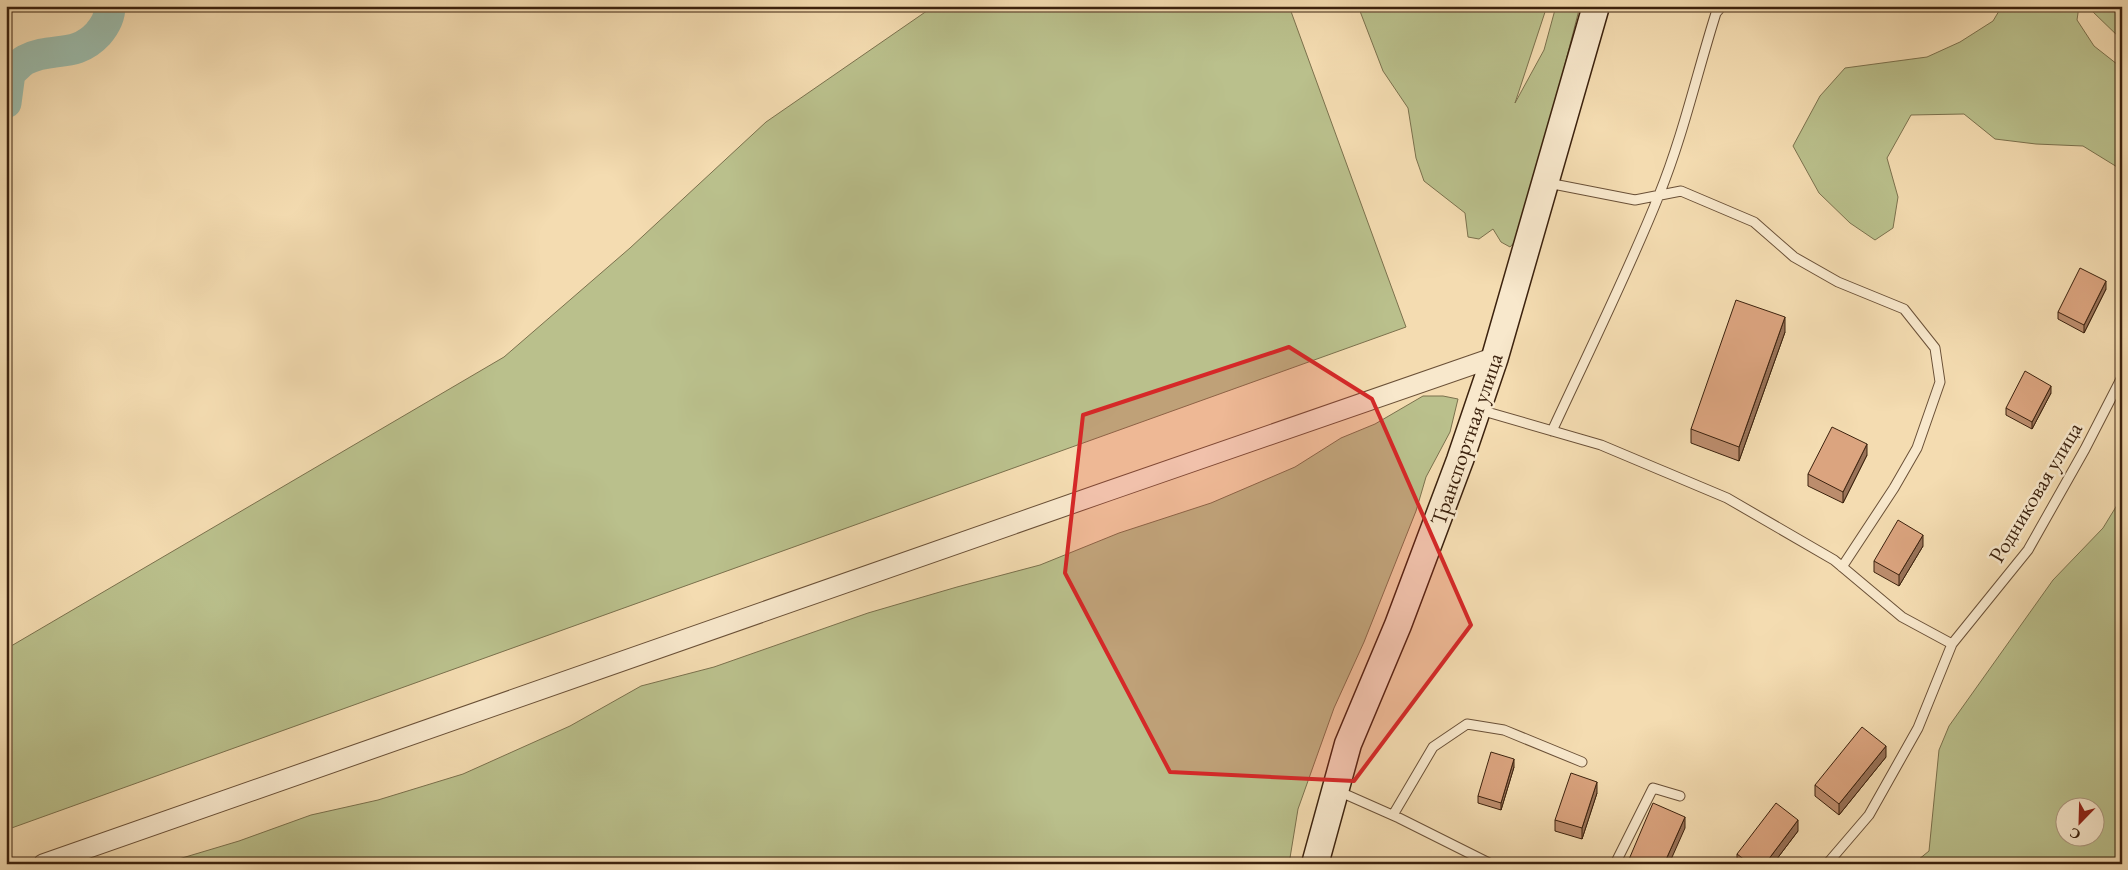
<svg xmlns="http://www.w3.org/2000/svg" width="2128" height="870" font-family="'EB Garamond',serif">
	<rect width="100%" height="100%" fill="#f4dcb1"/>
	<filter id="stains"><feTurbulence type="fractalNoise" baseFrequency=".004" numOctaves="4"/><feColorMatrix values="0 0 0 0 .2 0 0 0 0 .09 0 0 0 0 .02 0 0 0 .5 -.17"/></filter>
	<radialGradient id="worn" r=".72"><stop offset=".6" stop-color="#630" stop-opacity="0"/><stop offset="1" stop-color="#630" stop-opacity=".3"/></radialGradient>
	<path fill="#bac08c" stroke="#7b714d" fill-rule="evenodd" d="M 934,6 L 1289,6 L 1406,327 L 6,830 L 6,649 L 504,357 L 630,248 L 766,122 Z
		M 1358,6 L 1547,6 L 1515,103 L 1544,50 L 1556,6 L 1580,6 L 1521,235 L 1510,247 L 1501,242 L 1493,229 L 1479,239 L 1468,237 L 1465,213 L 1424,181 L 1416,158 L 1408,108 L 1383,71 Z
		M 2002,6 L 2079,6 L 2077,20 L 2094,46 L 2122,68 L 2122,170 L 2083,146 L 2036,144 L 1995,139 L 1964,114 L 1911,115 L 1887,158 L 1898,197 L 1893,228 L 1875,240 L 1850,223 L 1819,193 L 1793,146 L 1820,96 L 1845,68 L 1927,57 L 1960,42 L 1993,21 Z
		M 2094,6 L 2122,6 L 2122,40 L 2092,11 Z
		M 1423,396 L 1443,396 L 1458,399 L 1450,432 L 1426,477 L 1416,511 L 1364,642 L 1334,708 L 1298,809 L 1289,864 L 162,864 L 239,841 L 311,815 L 378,800 L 463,774 L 570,726 L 641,686 L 714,667 L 868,613 L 957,587 L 1040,565 L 1119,533 L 1211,503 L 1295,467 L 1341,438 L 1375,424 Z
		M 2122,497 L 2122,864 L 1913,864 L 1929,851 L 1939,750 L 1949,726 L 2053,580 L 2103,528 ZM 2066,808 L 2096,808 L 2096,838 L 2066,838 Z"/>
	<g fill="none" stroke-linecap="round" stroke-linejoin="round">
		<path stroke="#9cbcac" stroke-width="31" d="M 6,103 L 10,73 C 15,69 20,63 25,60 C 52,46 75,59 98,34 C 105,26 110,17 110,6"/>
		<g stroke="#6a5037" stroke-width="11">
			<path id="service" d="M 1548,183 L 1635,200 L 1681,191 L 1754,222 L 1794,257 L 1838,282 L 1904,309 L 1935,348 L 1940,382 L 1917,448 L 1894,488 L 1842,567
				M 1480,410 L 1601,445 L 1727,498 L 1834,560 L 1902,617 L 1952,644 L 1918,728 L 1869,815 L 1827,864
				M 1552,431 C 1588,353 1627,275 1659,195 C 1683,136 1697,73 1716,13 L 1722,6
				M 1952,644 L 2028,550 L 2085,449 L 2122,377
				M 1338,791 L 1399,818 L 1491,864
				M 1393,815 L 1433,747 L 1467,724 L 1504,730 L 1582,762
				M 1615,864 L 1653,788 L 1680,796"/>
		</g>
		<g stroke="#6a5037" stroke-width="21">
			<path id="minor" d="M 43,864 C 528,697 1010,523 1495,357"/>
		</g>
		<g stroke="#3c220e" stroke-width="29">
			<path id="secondary" d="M 1315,864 L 1348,744 L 1398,625 L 1460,460 L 1495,357 L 1596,6"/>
		</g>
		<use href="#service" stroke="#f8e8cc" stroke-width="9"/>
		<use href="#minor" stroke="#f8e8cc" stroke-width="19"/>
		<use href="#secondary" stroke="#f8e8cc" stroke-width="26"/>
	</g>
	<path fill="#bc8d6d" stroke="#3c220e" d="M 2106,289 L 2084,333 L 2058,319 L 2058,312 Z
		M 1785,332 L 1739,461 L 1691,443 L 1691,429 Z
		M 2051,393 L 2032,429 L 2006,415 L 2006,408 Z
		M 1867,455 L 1843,503 L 1808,486 L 1808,474 Z
		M 1923,546 L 1899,586 L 1874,572 L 1874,561 Z
		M 1886,757 L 1839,815 L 1815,796 L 1815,785 Z
		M 1514,767 L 1501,810 L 1478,803 L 1478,796 Z
		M 1597,793 L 1582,839 L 1555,831 L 1555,820 Z
		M 1798,831 L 1773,864 L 1737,864 L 1737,854 Z"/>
	<path fill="#997359" stroke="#3c220e" d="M 2106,281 L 2106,289 L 2084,333 L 2084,325 Z
		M 1785,317 L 1785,332 L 1739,461 L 1739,447 Z
		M 2051,386 L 2051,393 L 2032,429 L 2032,422 Z
		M 1867,444 L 1867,455 L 1843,503 L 1843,492 Z
		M 1923,535 L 1923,546 L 1899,586 L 1899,575 Z
		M 1886,746 L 1886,757 L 1839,815 L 1839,804 Z
		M 1514,759 L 1514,767 L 1501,810 L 1501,803 Z
		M 1597,782 L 1597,793 L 1582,839 L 1582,828 Z
		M 1685,817 L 1685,828 L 1669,864 L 1664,864 Z
		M 1798,820 L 1798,831 L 1773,864 L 1765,864 Z"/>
	<path fill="#dba47f" stroke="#3c220e" d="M 2080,268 L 2106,281 L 2084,325 L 2058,312 Z
		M 1736,300 L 1785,317 L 1739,447 L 1691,429 Z
		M 2025,371 L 2051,386 L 2032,422 L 2006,408 Z
		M 1832,427 L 1867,444 L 1843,492 L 1808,474 Z
		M 1898,520 L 1923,535 L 1899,575 L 1874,561 Z
		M 1862,727 L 1886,746 L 1839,804 L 1815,785 Z
		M 1491,752 L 1514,759 L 1501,803 L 1478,796 Z
		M 1571,773 L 1597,782 L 1582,828 L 1555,820 Z
		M 1653,803 L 1685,817 L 1664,864 L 1627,864 Z
		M 1776,803 L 1798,820 L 1765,864 L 1750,864 L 1737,854 Z"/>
	<path fill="#d62828" fill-opacity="0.2" stroke="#d62828" stroke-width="4" stroke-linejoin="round" d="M 1289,347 L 1372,399 L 1471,625 L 1354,781 L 1170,772 L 1065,573 L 1083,415 Z"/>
	<g text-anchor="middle" stroke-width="5" stroke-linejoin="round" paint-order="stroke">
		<g font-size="22" fill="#3c220e" stroke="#f8e8cc">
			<text transform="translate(1466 439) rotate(-71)" y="8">Транспортная улица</text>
			<text transform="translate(2035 492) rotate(-59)" y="8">Родниковая улица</text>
		</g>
	</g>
	<rect width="2128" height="870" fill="none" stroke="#f4dcb1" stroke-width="25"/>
	<rect x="8" y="8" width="2113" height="855" fill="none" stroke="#3c220e" stroke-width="2.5"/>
	<rect x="12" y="12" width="2103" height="845" fill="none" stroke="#3c220e"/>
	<g transform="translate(2080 822) rotate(203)"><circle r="24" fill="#f8e8cc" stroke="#ad9980"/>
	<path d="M0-4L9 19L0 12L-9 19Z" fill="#8f2418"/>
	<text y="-8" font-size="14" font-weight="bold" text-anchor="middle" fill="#3c220e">С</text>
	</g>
	<rect width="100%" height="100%" filter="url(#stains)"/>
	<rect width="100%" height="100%" fill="url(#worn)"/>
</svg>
